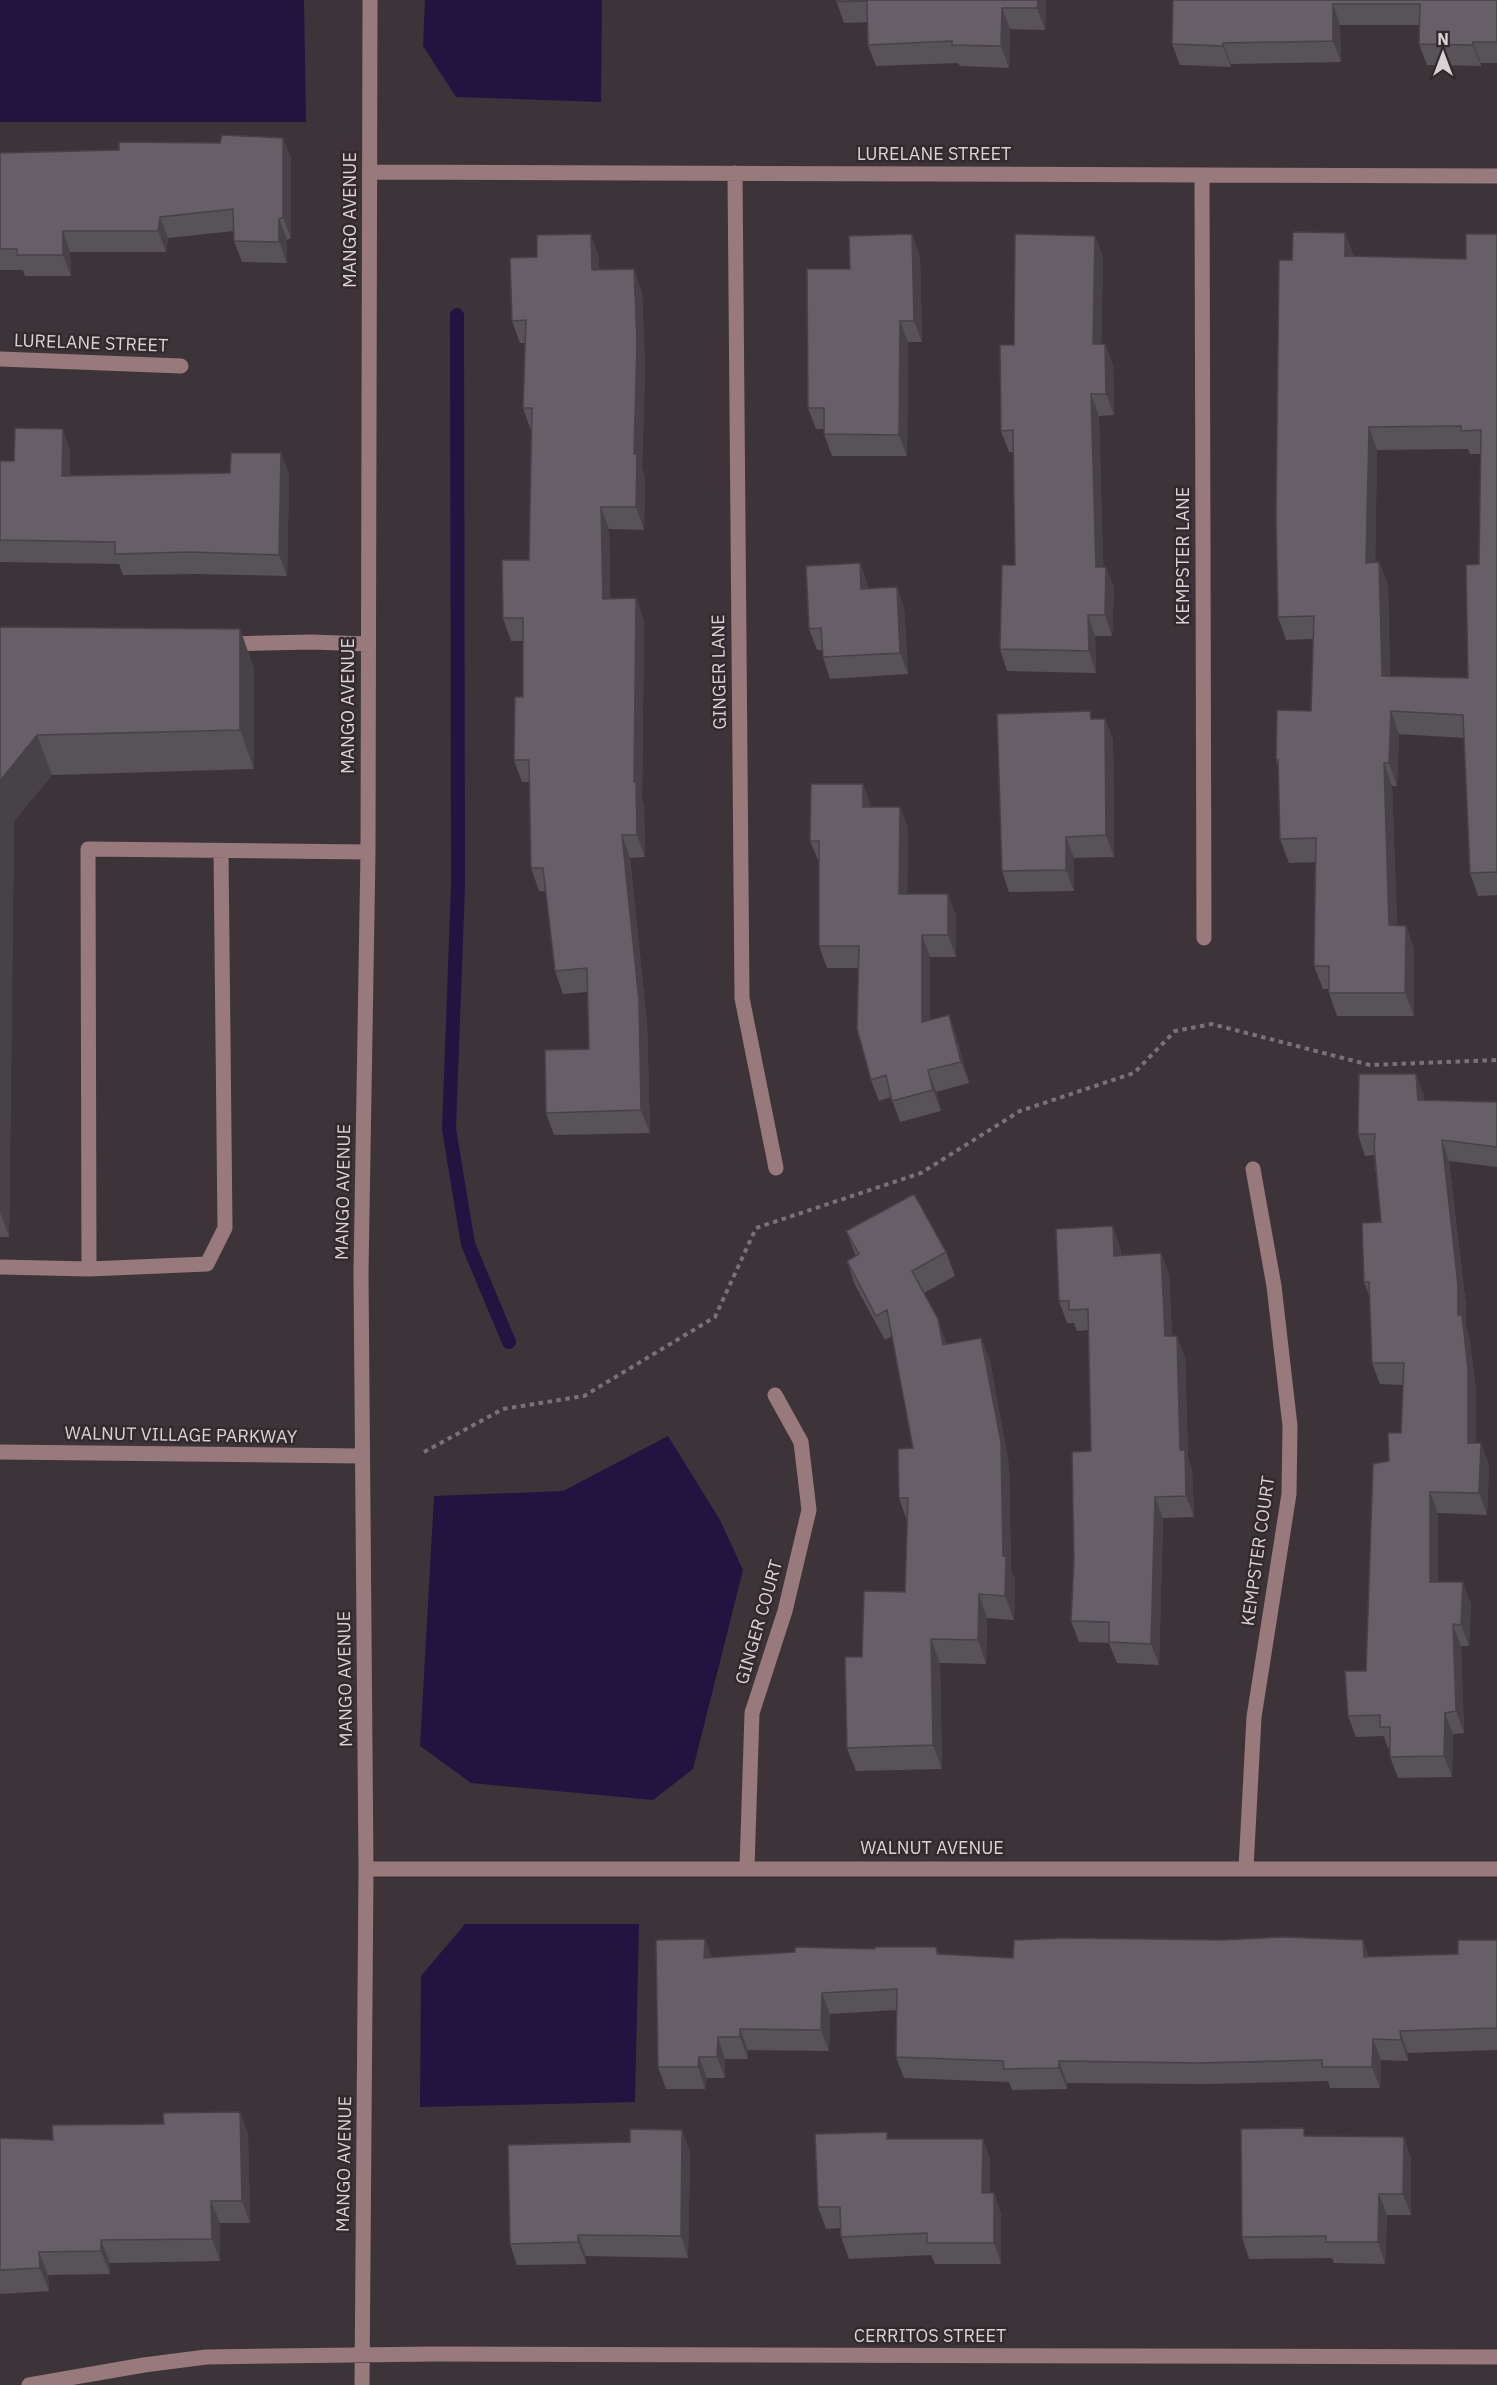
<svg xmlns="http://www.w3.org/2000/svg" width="1497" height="2385" font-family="'IBM Plex Sans',sans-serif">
	<rect width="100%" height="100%" fill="#3d3439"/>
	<path fill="#231341" d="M 0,0 L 304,0 L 306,122 L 0,122 Z
		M 425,0 L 602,0 L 601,102 L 456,97 L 423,46 Z
		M 668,1436 L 720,1520 L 743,1570 L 693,1769 L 653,1800 L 471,1783 L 420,1746 L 434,1496 L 563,1491 Z
		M 465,1924 L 639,1924 L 635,2102 L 420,2107 L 421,1976 Z"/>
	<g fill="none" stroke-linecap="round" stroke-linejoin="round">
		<path stroke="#231341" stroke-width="14" d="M 457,315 L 458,886 L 449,1129 L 468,1244 L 509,1342"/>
		<path stroke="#7a7276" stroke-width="4" stroke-dasharray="4.5 4.5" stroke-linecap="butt" d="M 424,1452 L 503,1409 L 584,1396 L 715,1317 L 756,1228 L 921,1173 L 1020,1111 L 1134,1073 L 1175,1031 L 1212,1024 L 1370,1065 L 1497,1060"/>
		<path stroke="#987a7d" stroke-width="15" d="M 370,172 L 1497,176
			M 735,173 L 742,998 L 776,1168
			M 1202,175 L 1204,938
			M 0,359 L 181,366
			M 225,644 L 311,642 L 368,644
			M 221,851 L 225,1228 L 207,1264 L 89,1269 L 88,849 L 368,852
			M 0,1267 L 89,1269
			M 0,1452 L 361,1456
			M 747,1868 L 752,1713 L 785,1611 L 809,1510 L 801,1442 L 775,1395
			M 1246,1868 L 1254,1717 L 1289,1494 L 1290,1426 L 1274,1286 L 1253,1169
			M 366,1869 L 1497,1869
			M 29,2385 L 144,2365 L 206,2357 L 435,2354 L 1497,2357
			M 362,2385 L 366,1869 L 361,1273 L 368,852 L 370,0"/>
	</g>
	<path fill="#585259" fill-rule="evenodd" d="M 836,0 L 1046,0 L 1045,30 L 1010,29 L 1009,68 L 960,66 L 958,63 L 876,66 L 868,45 L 867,22 L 844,23 Z
		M 1173,0 L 1497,0 L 1497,63 L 1481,63 L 1481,66 L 1427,65 L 1419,44 L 1419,25 L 1340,25 L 1341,62 L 1231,64 L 1231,67 L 1180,65 L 1172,44 Z
		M 283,138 L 291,159 L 291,238 L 287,240 L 287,263 L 242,262 L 234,241 L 234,231 L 168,238 L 166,252 L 70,252 L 71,276 L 25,276 L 23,270 L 0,270 L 0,153 L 119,150 Z
		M 1497,234 L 1497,895 L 1478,896 L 1470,873 L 1464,738 L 1399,734 L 1397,786 L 1392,786 L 1397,925 L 1406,926 L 1414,949 L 1414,1016 L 1337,1016 L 1329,993 L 1329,989 L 1323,989 L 1314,966 L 1315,862 L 1289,863 L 1280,839 L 1278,767 L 1276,760 L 1311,711 L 1313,639 L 1286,640 L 1278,617 L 1292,260 L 1354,256 L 1466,259 ZM 1468,449 L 1470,454 L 1481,454 L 1479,564 L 1468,678 L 1390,676 L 1388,585 L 1379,562 L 1375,562 L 1377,450 Z
		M 1095,236 L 1103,257 L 1101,344 L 1105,344 L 1113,365 L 1114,415 L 1099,416 L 1103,567 L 1106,567 L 1114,588 L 1112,636 L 1095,636 L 1096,673 L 1007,671 L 1000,649 L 1015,565 L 1013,452 L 1009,452 L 1001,431 L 1014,345 Z
		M 920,256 L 922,342 L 908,342 L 907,456 L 832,456 L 824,434 L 824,429 L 816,429 L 808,408 L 850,269 Z
		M 599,257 L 599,270 L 642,292 L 645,366 L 642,468 L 645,477 L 644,530 L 609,529 L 610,599 L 636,598 L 644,621 L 642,800 L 644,805 L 645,857 L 630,858 L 647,1024 L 650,1133 L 554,1135 L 546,1113 L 589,1049 L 587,992 L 563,994 L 555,971 L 546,891 L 539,891 L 531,868 L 529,782 L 522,782 L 514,760 L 523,697 L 523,641 L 511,641 L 503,618 L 529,560 L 531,431 L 523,408 L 525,343 L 520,343 L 512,321 Z
		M 70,450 L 70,476 L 230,473 L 281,453 L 289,475 L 287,576 L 198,574 L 123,575 L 119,564 L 0,562 L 0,461 L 14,461 Z
		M 860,563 L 867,584 L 868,588 L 897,587 L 904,608 L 908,674 L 830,679 L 823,657 L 822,650 L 817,650 L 809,629 Z
		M 0,627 L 240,629 L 254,669 L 254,769 L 52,775 L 14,821 L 9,1237 L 0,1237 Z
		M 1093,719 L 1105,719 L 1113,740 L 1114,857 L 1074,858 L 1074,891 L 1009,892 L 1002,871 Z
		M 863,784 L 871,807 L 900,807 L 908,828 L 907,894 L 956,915 L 956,957 L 930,957 L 930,1020 L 949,1015 L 956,1036 L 969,1083 L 936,1092 L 941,1111 L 900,1122 L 891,1097 L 879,1101 L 871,1080 L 859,968 L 827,968 L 819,946 L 819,862 L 810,841 Z
		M 1424,1095 L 1424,1100 L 1497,1102 L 1497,1167 L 1449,1161 L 1466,1307 L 1466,1326 L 1469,1336 L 1476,1391 L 1476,1443 L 1489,1464 L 1487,1515 L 1438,1513 L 1438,1582 L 1471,1603 L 1469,1646 L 1461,1646 L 1464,1733 L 1453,1734 L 1452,1777 L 1398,1778 L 1390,1757 L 1390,1748 L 1388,1748 L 1384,1736 L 1356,1737 L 1348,1716 L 1366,1671 L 1389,1461 L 1401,1433 L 1403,1385 L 1380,1384 L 1372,1363 L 1370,1298 L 1364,1282 L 1381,1222 L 1374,1155 L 1365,1156 L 1358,1134 Z
		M 846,1231 L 946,1252 L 955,1276 L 924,1293 L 947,1344 L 981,1338 L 990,1361 L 1009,1466 L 1011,1570 L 1015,1579 L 1014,1620 L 987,1618 L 986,1664 L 940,1663 L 942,1769 L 856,1771 L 847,1748 L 862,1657 L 905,1592 L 907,1521 L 899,1498 L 913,1448 L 892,1336 L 885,1340 L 855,1285 L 847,1261 L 856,1256 Z
		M 1120,1247 L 1121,1255 L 1161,1253 L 1169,1275 L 1172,1336 L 1185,1357 L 1188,1457 L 1192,1471 L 1194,1517 L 1163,1518 L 1159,1665 L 1117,1663 L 1109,1643 L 1079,1642 L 1071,1621 L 1074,1560 L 1091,1451 L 1088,1330 L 1077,1331 L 1074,1323 L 1067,1323 L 1059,1301 Z
		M 705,1939 L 712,1958 L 936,1947 L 939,1954 L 1013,1958 L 1369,1957 L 1458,1954 L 1497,1940 L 1497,2050 L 1408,2053 L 1408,2061 L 1381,2060 L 1380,2088 L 1330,2088 L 1328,2081 L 1206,2084 L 1067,2083 L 1067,2089 L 1012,2090 L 1009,2082 L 904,2078 L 896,2057 L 897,2010 L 830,2014 L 829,2051 L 748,2050 L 748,2059 L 725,2059 L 725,2078 L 707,2078 L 705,2089 L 666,2089 L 658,2067 Z
		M 240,2112 L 248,2135 L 250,2223 L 220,2223 L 220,2261 L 110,2263 L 110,2274 L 48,2275 L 49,2291 L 0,2294 L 0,2138 L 53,2140 Z
		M 1306,2136 L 1411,2158 L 1411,2215 L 1387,2215 L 1385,2264 L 1334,2263 L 1332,2258 L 1249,2259 L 1242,2237 Z
		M 889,2139 L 983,2139 L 990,2160 L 990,2193 L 994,2193 L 1001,2214 L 1001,2264 L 935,2264 L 931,2255 L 849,2259 L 841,2237 L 840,2228 L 826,2229 L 818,2207 Z
		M 690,2151 L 688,2258 L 586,2256 L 586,2264 L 517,2265 L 510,2244 Z"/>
	<path fill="#474248" d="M 1038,0 L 1046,0 L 1045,30 L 1037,8 Z
		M 1333,4 L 1340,25 L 1341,62 L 1333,41 Z
		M 1002,8 L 1010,29 L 1009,68 L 1001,46 Z
		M 1473,42 L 1481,63 L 1481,66 L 1473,45 Z
		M 1223,43 L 1231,64 L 1231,67 L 1223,46 Z
		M 283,138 L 291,159 L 291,238 L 283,217 Z
		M 160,217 L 168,238 L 166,252 L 158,231 Z
		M 279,219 L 287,240 L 287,263 L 279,242 Z
		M 63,231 L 70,252 L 71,276 L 63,255 Z
		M 1345,233 L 1354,256 L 1345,256 Z
		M 591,234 L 599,257 L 600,293 L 592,270 Z
		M 912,234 L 920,256 L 922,342 L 914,321 Z
		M 1095,236 L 1103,257 L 1101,365 L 1093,344 Z
		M 634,269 L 642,292 L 645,366 L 642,468 L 645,477 L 644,530 L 636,507 L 634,454 Z
		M 900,321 L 908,342 L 907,456 L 899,435 Z
		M 1105,344 L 1113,365 L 1114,415 L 1106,394 Z
		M 1091,394 L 1099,416 L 1104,588 L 1096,567 Z
		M 1369,427 L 1377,450 L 1375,586 L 1366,563 Z
		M 63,429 L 70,450 L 70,497 L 62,476 Z
		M 281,453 L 289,475 L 287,576 L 279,555 Z
		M 601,507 L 609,529 L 611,622 L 603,599 Z
		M 1379,562 L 1388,585 L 1390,699 L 1382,676 Z
		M 860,563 L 867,584 L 869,610 L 861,589 Z
		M 1106,567 L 1114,588 L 1112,636 L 1105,615 Z
		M 897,587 L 904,608 L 908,674 L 900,653 Z
		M 636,598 L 644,621 L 642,800 L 644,805 L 645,857 L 637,835 L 634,782 Z
		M 1088,615 L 1095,636 L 1096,673 L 1089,651 Z
		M 240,629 L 254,669 L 254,769 L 240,730 Z
		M 1391,711 L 1399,734 L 1397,786 L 1389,763 Z
		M 1105,719 L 1113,740 L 1114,857 L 1106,835 Z
		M 37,735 L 52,775 L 14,821 L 9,1237 L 0,1212 L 0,781 Z
		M 1384,763 L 1392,786 L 1398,948 L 1389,925 Z
		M 863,784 L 871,806 L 871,828 L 863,807 Z
		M 900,807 L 908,828 L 907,915 L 899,894 Z
		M 622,835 L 630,858 L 647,1024 L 650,1133 L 641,1110 Z
		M 1066,837 L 1074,858 L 1074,891 L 1066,870 Z
		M 948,894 L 956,915 L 956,957 L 948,935 Z
		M 1406,926 L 1414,949 L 1414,1016 L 1405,993 Z
		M 922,935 L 930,957 L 930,1043 L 922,1022 Z
		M 949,1015 L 956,1036 L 969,1083 L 961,1062 Z
		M 928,1070 L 936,1092 L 941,1111 L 933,1090 Z
		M 1416,1074 L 1424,1095 L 1426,1121 L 1418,1100 Z
		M 1442,1140 L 1449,1161 L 1466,1307 L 1466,1326 L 1469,1336 L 1476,1391 L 1476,1465 L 1468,1443 L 1458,1315 Z
		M 1113,1226 L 1120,1247 L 1122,1277 L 1114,1256 Z
		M 1161,1253 L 1169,1275 L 1173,1357 L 1165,1336 Z
		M 938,1319 L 946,1342 L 952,1369 L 943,1345 Z
		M 1177,1336 L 1185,1357 L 1188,1457 L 1192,1471 L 1194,1517 L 1186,1496 L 1180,1450 Z
		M 981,1338 L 990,1361 L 1009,1466 L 1011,1570 L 1015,1579 L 1014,1620 L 1005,1596 L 1003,1556 Z
		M 1481,1443 L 1489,1464 L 1487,1515 L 1479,1493 Z
		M 1430,1492 L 1438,1513 L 1438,1603 L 1430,1582 Z
		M 1155,1497 L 1163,1518 L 1159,1665 L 1151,1644 Z
		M 1463,1582 L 1471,1603 L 1469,1646 L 1461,1625 Z
		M 979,1594 L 987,1618 L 986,1664 L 978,1640 Z
		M 1453,1624 L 1461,1646 L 1464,1733 L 1456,1711 Z
		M 931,1639 L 940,1663 L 942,1769 L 933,1745 Z
		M 1445,1713 L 1453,1734 L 1452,1777 L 1444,1756 Z
		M 705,1939 L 713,1960 L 704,1958 Z
		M 1363,1940 L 1371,1962 L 1364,1957 Z
		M 822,1993 L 830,2014 L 829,2051 L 821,2030 Z
		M 740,2029 L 748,2050 L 748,2059 L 740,2037 Z
		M 1400,2031 L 1408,2053 L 1408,2061 L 1401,2040 Z
		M 718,2037 L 725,2059 L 725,2078 L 717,2057 Z
		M 1373,2039 L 1381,2060 L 1380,2088 L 1372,2067 Z
		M 699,2057 L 707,2078 L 705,2089 L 698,2067 Z
		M 1059,2061 L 1067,2083 L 1067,2089 L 1059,2068 Z
		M 240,2112 L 248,2135 L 250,2223 L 242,2201 Z
		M 682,2130 L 690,2151 L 688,2258 L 681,2236 Z
		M 1404,2137 L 1411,2158 L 1411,2215 L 1403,2194 Z
		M 983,2139 L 990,2160 L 990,2214 L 982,2193 Z
		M 994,2193 L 1001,2214 L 1001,2264 L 994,2243 Z
		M 1379,2194 L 1387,2215 L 1385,2264 L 1378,2242 Z
		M 211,2201 L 220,2223 L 220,2261 L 212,2239 Z
		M 578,2235 L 586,2256 L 586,2264 L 578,2242 Z
		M 101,2240 L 110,2263 L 110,2274 L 101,2251 Z
		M 39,2252 L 48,2275 L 49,2291 L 40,2268 Z"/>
	<path fill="#665f67" stroke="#474248" stroke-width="1.5" fill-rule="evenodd" d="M 836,0 L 1038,0 L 1037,8 L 1002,8 L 1001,46 L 952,45 L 952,41 L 868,45 L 867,1 L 837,2 Z
		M 1173,0 L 1497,0 L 1497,42 L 1473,42 L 1473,45 L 1419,44 L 1420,4 L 1333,4 L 1333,41 L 1223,43 L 1223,46 L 1172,44 Z
		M 222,135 L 283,138 L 283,217 L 279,219 L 279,242 L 234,241 L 233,209 L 160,217 L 158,231 L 63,231 L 63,255 L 17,255 L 17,249 L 0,249 L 0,153 L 119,150 L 119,142 L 220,143 Z
		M 1293,232 L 1345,233 L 1345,256 L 1466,259 L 1466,234 L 1497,234 L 1497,872 L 1470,873 L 1463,715 L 1391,711 L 1389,763 L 1384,763 L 1389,925 L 1406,926 L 1405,993 L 1329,993 L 1329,966 L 1314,966 L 1316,838 L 1280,839 L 1278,760 L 1276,760 L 1277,710 L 1311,711 L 1314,616 L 1278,617 L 1276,516 L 1279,260 L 1292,260 ZM 1461,426 L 1461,431 L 1481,430 L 1479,564 L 1466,565 L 1468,678 L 1382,676 L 1379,562 L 1366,563 L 1369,427 Z
		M 591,234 L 592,270 L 634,269 L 637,343 L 634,454 L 637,454 L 636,507 L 601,507 L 603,599 L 636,598 L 634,782 L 636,782 L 637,835 L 622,835 L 639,1001 L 641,1110 L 546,1113 L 545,1050 L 589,1049 L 587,968 L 555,971 L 543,868 L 531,868 L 529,760 L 514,760 L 515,697 L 523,697 L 523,618 L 503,618 L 502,560 L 529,560 L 532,408 L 523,408 L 526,320 L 512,321 L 510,258 L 537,257 L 537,235 Z
		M 912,234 L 914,321 L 900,321 L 899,435 L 824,434 L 824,408 L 808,408 L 807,269 L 850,269 L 849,236 Z
		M 1015,234 L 1095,236 L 1093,344 L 1105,344 L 1106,394 L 1091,394 L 1096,567 L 1106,567 L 1105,615 L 1088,615 L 1089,651 L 1000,649 L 1002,565 L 1015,565 L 1013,430 L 1001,431 L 1000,345 L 1014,345 Z
		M 15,428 L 63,429 L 62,476 L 230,473 L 231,453 L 281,453 L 279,555 L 190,552 L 115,554 L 115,542 L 0,540 L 0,461 L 14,461 Z
		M 860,563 L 861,589 L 897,587 L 900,653 L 823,657 L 821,628 L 809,629 L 806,566 Z
		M 0,627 L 240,629 L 240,730 L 37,735 L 0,781 Z
		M 1090,711 L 1091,719 L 1105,719 L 1106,835 L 1066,837 L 1066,870 L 1002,871 L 997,714 Z
		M 811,784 L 863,784 L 863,807 L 900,807 L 899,894 L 948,894 L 948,935 L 922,935 L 922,1022 L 949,1015 L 961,1062 L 928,1070 L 933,1090 L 892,1101 L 886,1075 L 871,1080 L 857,1029 L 859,946 L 819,946 L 819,841 L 810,841 Z
		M 1359,1074 L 1416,1074 L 1418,1100 L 1497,1102 L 1497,1147 L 1442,1140 L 1458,1286 L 1458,1315 L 1462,1315 L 1468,1369 L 1468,1443 L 1481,1443 L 1479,1493 L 1430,1492 L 1430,1582 L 1463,1582 L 1461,1625 L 1453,1624 L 1456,1711 L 1445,1713 L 1444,1756 L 1390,1757 L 1390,1727 L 1380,1727 L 1380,1715 L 1348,1716 L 1345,1671 L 1366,1671 L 1373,1464 L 1389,1461 L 1388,1433 L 1401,1433 L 1404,1363 L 1372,1363 L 1369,1282 L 1364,1282 L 1362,1223 L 1381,1222 L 1374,1146 L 1375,1134 L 1358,1134 Z
		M 914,1194 L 946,1252 L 912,1271 L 938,1319 L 943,1345 L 981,1338 L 1001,1442 L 1003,1556 L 1006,1556 L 1005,1596 L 979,1594 L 978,1640 L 931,1639 L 933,1745 L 847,1748 L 845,1657 L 862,1657 L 864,1591 L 905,1592 L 908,1498 L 899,1498 L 898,1449 L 913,1448 L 887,1310 L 876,1316 L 847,1261 L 859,1254 L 846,1231 Z
		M 1113,1226 L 1114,1256 L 1161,1253 L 1165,1336 L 1177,1336 L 1180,1450 L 1185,1450 L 1186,1496 L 1155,1497 L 1151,1644 L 1109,1642 L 1109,1622 L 1071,1621 L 1074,1560 L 1072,1452 L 1091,1451 L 1088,1309 L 1069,1310 L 1069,1301 L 1059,1301 L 1056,1229 Z
		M 1282,1937 L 1363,1940 L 1364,1957 L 1458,1954 L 1458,1940 L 1497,1940 L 1497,2028 L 1400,2031 L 1401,2040 L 1373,2039 L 1372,2067 L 1322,2067 L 1322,2060 L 1199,2063 L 1059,2061 L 1059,2068 L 1004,2069 L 1003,2061 L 896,2057 L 897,1989 L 822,1993 L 821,2030 L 740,2029 L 740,2037 L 718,2037 L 717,2057 L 699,2057 L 698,2067 L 658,2067 L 656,1940 L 705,1939 L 704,1958 L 795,1952 L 795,1947 L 875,1949 L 875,1947 L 936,1947 L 937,1954 L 1013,1958 L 1014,1940 L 1062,1938 L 1223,1940 Z
		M 240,2112 L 242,2201 L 211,2201 L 212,2239 L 101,2240 L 101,2251 L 39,2252 L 40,2268 L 0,2270 L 0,2138 L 53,2140 L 52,2125 L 164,2124 L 163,2113 Z
		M 1304,2128 L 1304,2136 L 1404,2137 L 1403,2194 L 1379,2194 L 1378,2242 L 1326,2242 L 1326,2236 L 1242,2237 L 1241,2129 Z
		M 630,2129 L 682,2130 L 681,2236 L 578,2235 L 578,2242 L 510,2244 L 508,2145 L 630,2142 Z
		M 887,2132 L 887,2139 L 983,2139 L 982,2193 L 994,2193 L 994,2243 L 927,2243 L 927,2233 L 841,2237 L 840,2207 L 818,2207 L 815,2134 Z"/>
	<g text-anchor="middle" stroke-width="5" stroke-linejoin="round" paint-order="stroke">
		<g font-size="18" fill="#d9d3d6" stroke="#332a2e">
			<text x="934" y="160">LURELANE STREET</text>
			<text transform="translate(350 220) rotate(-90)" y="6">MANGO AVENUE</text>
			<text transform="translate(91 343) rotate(2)" y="6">LURELANE STREET</text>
			<text transform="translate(1183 556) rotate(-90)" y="6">KEMPSTER LANE</text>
			<text transform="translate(719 672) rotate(-91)" y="6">GINGER LANE</text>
			<text transform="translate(348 706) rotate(-90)" y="6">MANGO AVENUE</text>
			<text transform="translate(343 1192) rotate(-89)" y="6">MANGO AVENUE</text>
			<text transform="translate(181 1435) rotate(1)" y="6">WALNUT VILLAGE PARKWAY</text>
			<text transform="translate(1258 1551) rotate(-82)" y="6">KEMPSTER COURT</text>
			<text transform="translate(759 1622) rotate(-74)" y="6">GINGER COURT</text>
			<text transform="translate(345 1679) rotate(-91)" y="6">MANGO AVENUE</text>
			<text x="932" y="1854">WALNUT AVENUE</text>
			<text transform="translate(344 2164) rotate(-89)" y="6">MANGO AVENUE</text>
			<text x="930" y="2342">CERRITOS STREET</text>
		</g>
	</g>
	<g transform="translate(1443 54)" stroke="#332a2e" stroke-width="4.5" paint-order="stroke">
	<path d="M0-4.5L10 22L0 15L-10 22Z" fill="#d9d3d6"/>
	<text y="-9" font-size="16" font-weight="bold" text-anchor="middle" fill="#d9d3d6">N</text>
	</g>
</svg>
